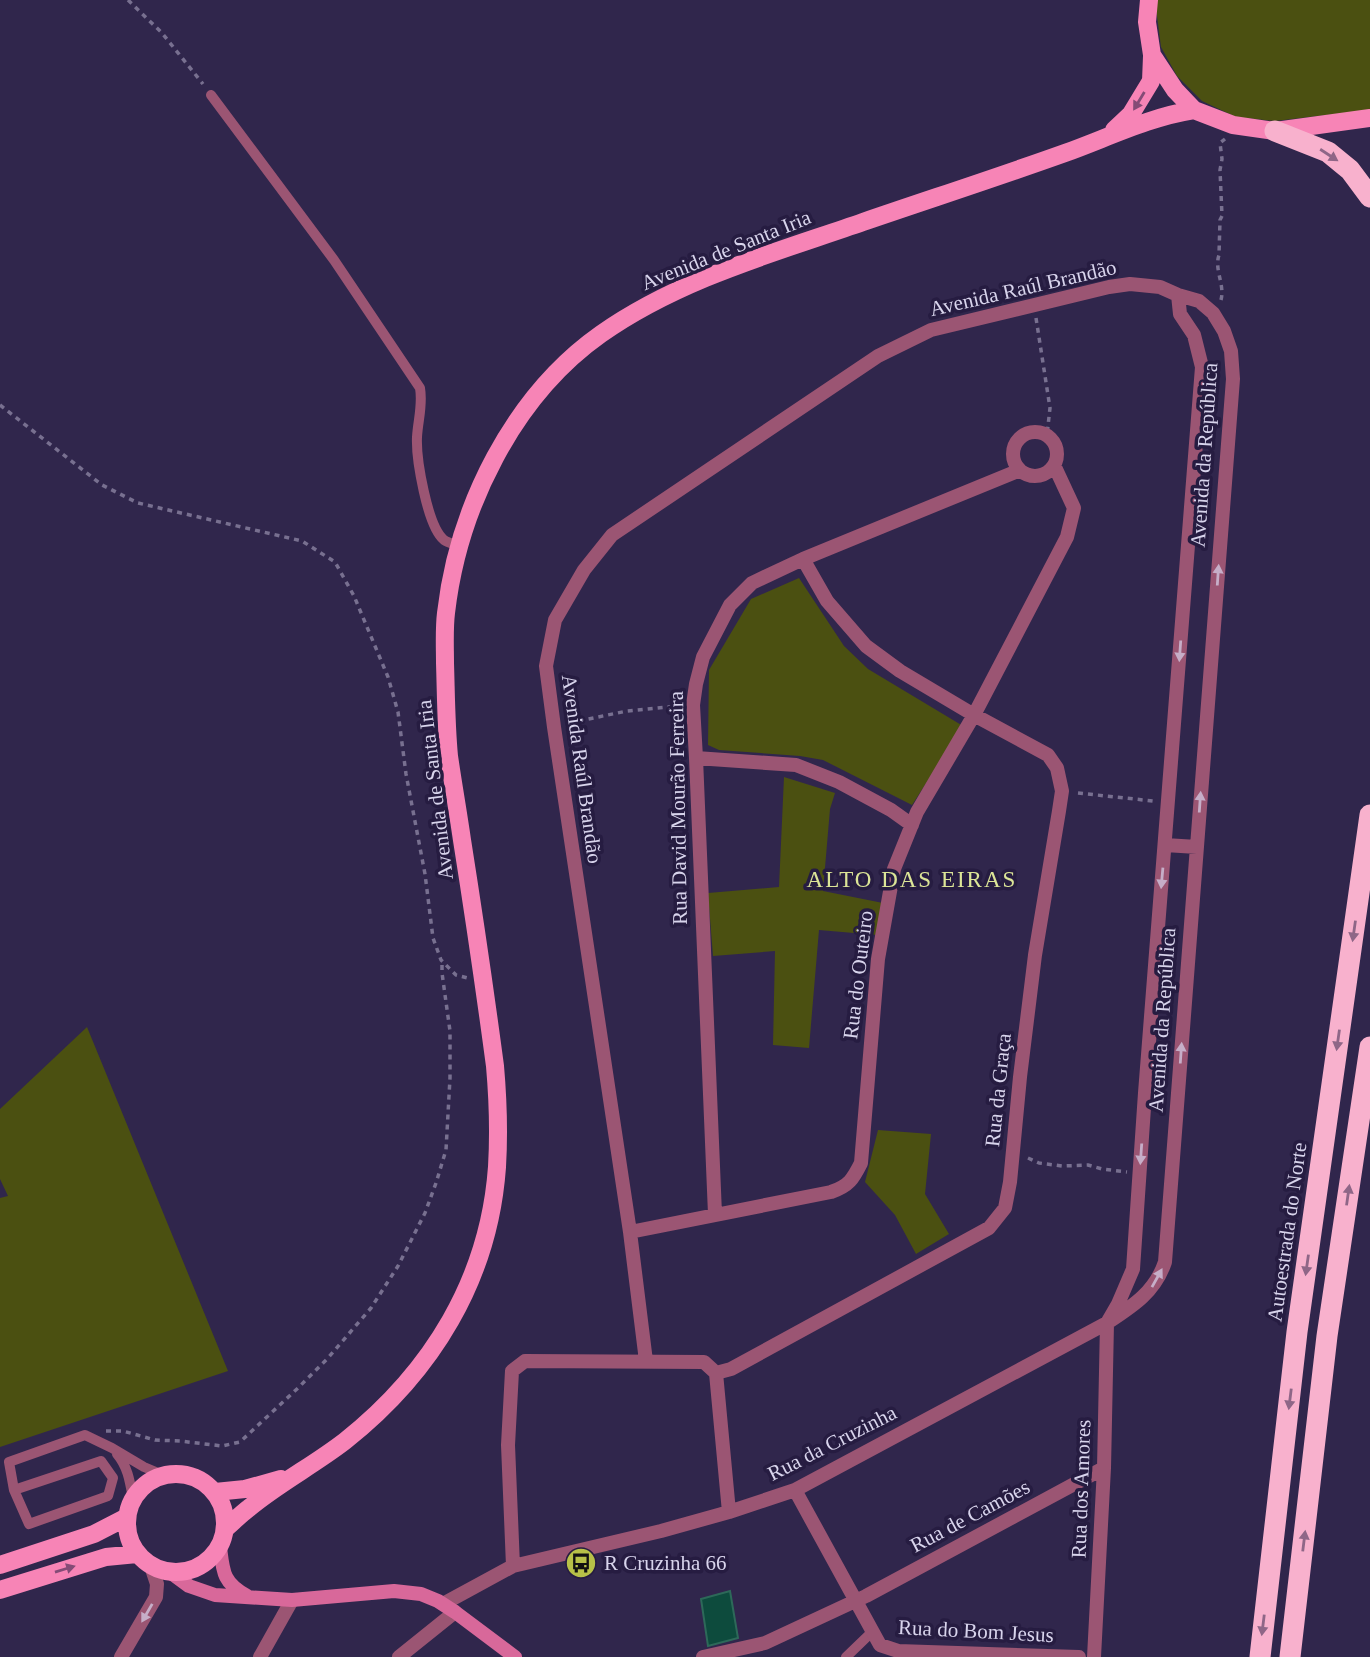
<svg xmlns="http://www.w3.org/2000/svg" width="1370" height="1657" font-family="'Times New Roman',serif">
	<rect width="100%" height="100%" fill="#30264c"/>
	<path fill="#4b5011" d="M 1157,0 L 1370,0 L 1370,110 L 1275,121 L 1236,117 L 1202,101 L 1177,76 L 1161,47 L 1156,8 Z
		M 799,578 L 844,646 L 868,669 L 963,726 L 912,805 L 823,760 L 800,756 L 719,750 L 708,745 L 709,670 L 751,599 Z
		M 784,777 L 835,793 L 830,809 L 823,891 L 883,903 L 877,935 L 819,930 L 809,1048 L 773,1045 L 775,951 L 713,956 L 708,893 L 779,887 Z
		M 87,1027 L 228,1371 L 0,1447 L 0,1198 L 8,1196 L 0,1179 L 0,1109 Z
		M 878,1130 L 931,1134 L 925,1194 L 949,1234 L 916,1254 L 895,1215 L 865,1182 Z"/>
	<path fill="#0d4b3d" stroke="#2d6959" stroke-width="2" d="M 730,1591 L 738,1638 L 708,1646 L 701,1599 Z"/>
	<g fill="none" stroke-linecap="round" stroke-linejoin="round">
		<path stroke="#787090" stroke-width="3.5" stroke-dasharray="5 5" stroke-linecap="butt" d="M 128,0 L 162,33 L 203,84
			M 1221,300 C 1225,284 1214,270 1219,255 L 1220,220 L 1222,216 L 1220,170 L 1222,159 L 1220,143 L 1225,139
			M 1036,318 L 1050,408 L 1047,435
			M 0,405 L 102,485 L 138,503 L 302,541 L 335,562 L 354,596 L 388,677 L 398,712 L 406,774 L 425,874 L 433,938 L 441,960 L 456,975 L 468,978
			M 569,723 L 627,711 L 679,706
			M 1078,793 L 1153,801
			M 1028,1158 L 1039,1163 L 1062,1166 L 1088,1165 L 1102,1169 L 1127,1172
			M 106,1431 L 123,1431 L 155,1440 L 180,1441 L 222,1446 L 240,1442 L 298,1388 L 328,1358 L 371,1308 L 398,1266 L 425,1213 L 436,1183 L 446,1150 L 450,1078 L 450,1031 L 442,973 L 442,961"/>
		<path stroke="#9b5573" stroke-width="10" d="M 211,95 L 334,260 L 420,388 C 423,405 418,420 417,437 C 416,458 427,526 444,540 C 448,543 455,544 460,546
			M 117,1454 C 128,1467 130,1482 133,1499
			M 14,1490 L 101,1461 L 113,1478 L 108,1496 L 29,1524 L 14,1490 L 9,1462 L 85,1435 L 112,1448 L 144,1467 L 163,1475
			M 846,1657 L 873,1631"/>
		<path stroke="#9b5573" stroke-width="14" d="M1013 454a22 22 0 1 1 44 0a22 22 0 1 1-44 0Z
			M 696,758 L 796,765 L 839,782 L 891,810 L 912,825
			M 1165,845 L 1197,847
			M 715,1214 L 696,758 L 693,705 L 696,684 L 703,657 L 730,605 L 752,583 L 803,559 L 1020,470
			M 630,1232 L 831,1192 C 849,1186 853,1179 861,1163 L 878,959 L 894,869 L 917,812 L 974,715 L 1067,537 L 1074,508 L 1054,465
			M 716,1373 L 729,1512
			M 795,1490 L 880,1645 L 898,1651 L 1079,1657
			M 513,1566 L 508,1445 L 512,1371 L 525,1361 L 704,1362 L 716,1373 L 731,1369 L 989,1228 L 1005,1208 L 1010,1182 L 1020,1077 L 1035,955 L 1059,811 L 1062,791 L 1057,768 L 1048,755 L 974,715 L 900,671 L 866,646 L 827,601 L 803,559
			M 443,1604 L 513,1566 L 661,1531 L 729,1512 L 795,1490 L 1107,1323 C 1133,1306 1155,1292 1165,1262 L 1233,379 L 1231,351 L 1224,331 L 1213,313 L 1199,301 L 1178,295 L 1160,287 L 1130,284 L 1109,287 L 931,330 L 878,356 L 612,535 L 584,570 L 555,620 L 546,666 L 554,727 L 630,1232 L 646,1361
			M 121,1657 L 156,1597 L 157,1584 L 151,1566
			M 260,1657 L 292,1600
			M 399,1657 L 455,1612
			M 703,1657 L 765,1643 L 866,1596 L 1104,1468
			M 1094,1657 L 1104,1468 L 1107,1323 L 1118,1304 L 1133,1269 L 1145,1093 L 1202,367 L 1194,335 L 1180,314 L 1178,295"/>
		<path stroke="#d8689a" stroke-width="14" d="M 220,1547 C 223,1572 223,1583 247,1596
			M 170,1572 L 189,1586 L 215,1595 L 292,1600 L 394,1591 L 421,1594 L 438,1601 L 455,1612 L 515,1657"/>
		<path stroke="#f784b6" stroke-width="18" d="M 1149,0 L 1147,22 L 1152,55 L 1175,90 L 1194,110 L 1233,125 L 1275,131 L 1370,118
			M 1114,130 L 1131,114 L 1151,81 L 1152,56
			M127 1523a49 49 0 1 1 98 0a49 49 0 1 1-98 0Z
			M 215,1492 L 245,1489 L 281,1479
			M 225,1529 C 233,1522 241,1514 249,1508 C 279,1483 314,1465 345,1441 C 432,1372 489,1279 497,1167 C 499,1133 498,1100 495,1066 C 485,991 474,916 462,840 C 458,812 453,784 449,756 C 446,725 446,694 445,663 C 445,647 444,629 446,613 C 458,508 513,396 601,334 C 679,279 774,253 863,222 C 930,199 998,177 1065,153 C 1107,138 1149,117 1194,110
			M 0,1565 L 94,1534 L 127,1517
			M 0,1590 L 106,1557 L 137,1554"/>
		<path stroke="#f8b1cd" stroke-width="21" d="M 1275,131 L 1328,152 L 1350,170 L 1370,197
			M 1260,1657 L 1297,1332 L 1370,815
			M 1290,1657 L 1327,1336 L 1370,1047"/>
	</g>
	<defs><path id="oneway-solid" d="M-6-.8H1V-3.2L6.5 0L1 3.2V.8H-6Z" transform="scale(1.75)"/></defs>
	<g fill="#844b76">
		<use href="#oneway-solid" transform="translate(1139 101) rotate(121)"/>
		<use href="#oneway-solid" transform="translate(65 1569) rotate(-17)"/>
	</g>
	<g fill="#8f6687">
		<use href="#oneway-solid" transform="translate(1329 155) rotate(33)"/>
		<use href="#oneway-solid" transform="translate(1354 931) rotate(98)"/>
		<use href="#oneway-solid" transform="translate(1338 1040) rotate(98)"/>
		<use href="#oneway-solid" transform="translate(1348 1195) rotate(-82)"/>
		<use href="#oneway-solid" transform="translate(1307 1265) rotate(98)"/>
		<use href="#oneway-solid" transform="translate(1290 1399) rotate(97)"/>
		<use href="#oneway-solid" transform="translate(1304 1541) rotate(-83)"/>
		<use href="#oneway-solid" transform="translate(1263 1625) rotate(97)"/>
	</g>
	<g fill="#c6aec8">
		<use href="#oneway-solid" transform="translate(1218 575) rotate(-86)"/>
		<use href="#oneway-solid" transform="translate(1180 651) rotate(94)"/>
		<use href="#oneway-solid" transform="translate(1200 802) rotate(-86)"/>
		<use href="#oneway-solid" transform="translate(1162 878) rotate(95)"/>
		<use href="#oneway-solid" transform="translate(1181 1053) rotate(-86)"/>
		<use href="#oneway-solid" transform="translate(1141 1154) rotate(94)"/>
		<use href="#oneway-solid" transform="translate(1157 1278) rotate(-61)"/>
		<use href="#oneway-solid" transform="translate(147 1613) rotate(120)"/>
	</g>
	<defs>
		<g id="bus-disc" transform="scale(1.575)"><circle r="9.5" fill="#b7c148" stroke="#261c41"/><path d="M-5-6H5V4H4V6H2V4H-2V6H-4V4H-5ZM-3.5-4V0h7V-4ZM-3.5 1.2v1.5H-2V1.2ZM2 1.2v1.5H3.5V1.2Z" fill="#111"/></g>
	</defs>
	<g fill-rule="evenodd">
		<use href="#bus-disc" x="581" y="1563"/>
	</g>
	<g text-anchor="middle" stroke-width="7" stroke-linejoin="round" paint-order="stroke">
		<g font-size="21" fill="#d8d4ec" stroke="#261c41">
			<text transform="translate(726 250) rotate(-22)" y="7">Avenida de Santa Iria</text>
			<text transform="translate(1023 288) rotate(-13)" y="7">Avenida Raúl Brandão</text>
			<text transform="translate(1204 455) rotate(-86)" y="7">Avenida da República</text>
			<text transform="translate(582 769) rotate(82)" y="7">Avenida Raúl Brandão</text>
			<text transform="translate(435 790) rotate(-97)" y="7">Avenida de Santa Iria</text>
			<text transform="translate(678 808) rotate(-91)" y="7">Rua David Mourão Ferreira</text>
			<text transform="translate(858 975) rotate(-83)" y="7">Rua do Outeiro</text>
			<text transform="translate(1162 1020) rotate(-86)" y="7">Avenida da República</text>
			<text transform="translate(998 1090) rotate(-84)" y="7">Rua da Graça</text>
			<text transform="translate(1287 1232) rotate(-82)" y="7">Autoestrada do Norte</text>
			<text transform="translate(832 1443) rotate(-27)" y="7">Rua da Cruzinha</text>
			<text transform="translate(1081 1489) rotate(-88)" y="7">Rua dos Amores</text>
			<text transform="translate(970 1516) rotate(-28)" y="7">Rua de Camões</text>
			<text transform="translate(976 1631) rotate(3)" y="7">Rua do Bom Jesus</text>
		</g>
		<g font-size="21" fill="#d8d4ec" stroke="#261c41" text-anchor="start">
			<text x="604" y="1570">R Cruzinha 66</text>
		</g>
		<g font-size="23" letter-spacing="2" fill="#dce597" stroke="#261c41">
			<text x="912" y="887">ALTO DAS EIRAS</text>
		</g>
	</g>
</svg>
